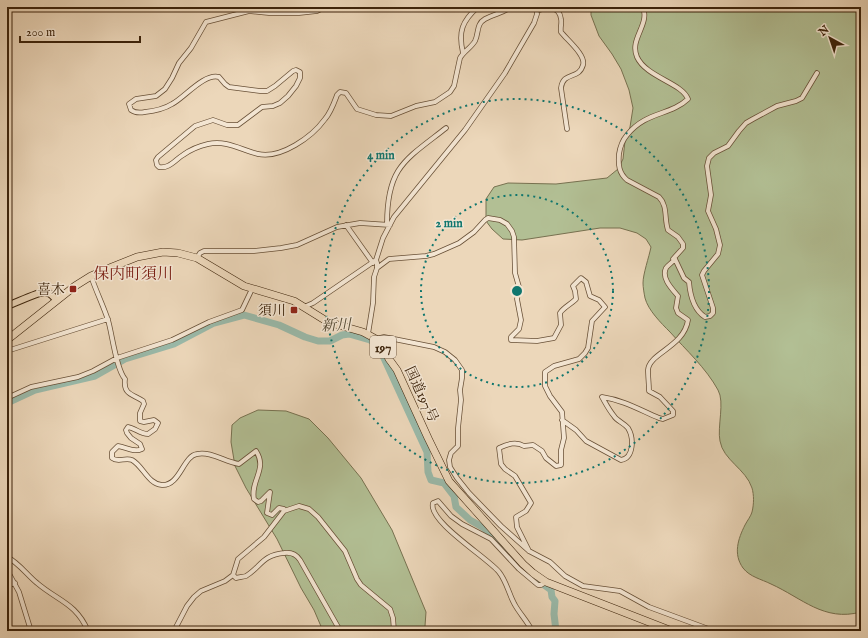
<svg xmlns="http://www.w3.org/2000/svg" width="868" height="638" font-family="'IM FELL English','Noto Serif JP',serif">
	<rect width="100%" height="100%" fill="#ecd7ba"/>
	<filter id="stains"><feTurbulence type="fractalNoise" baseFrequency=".005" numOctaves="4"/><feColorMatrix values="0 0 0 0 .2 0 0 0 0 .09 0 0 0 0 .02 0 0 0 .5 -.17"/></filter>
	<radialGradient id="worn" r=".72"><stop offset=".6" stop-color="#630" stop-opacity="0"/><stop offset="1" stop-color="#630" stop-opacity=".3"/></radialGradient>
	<path fill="#b2bf94" stroke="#777150" d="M 591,7 L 861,7 L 861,612 C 824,622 802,598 771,584 C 761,579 750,577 743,568 C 733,554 738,539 745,525 C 747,521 751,516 752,512 C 754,504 754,495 752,488 C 746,469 723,460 720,441 C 717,427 725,402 718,390 C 706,368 686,350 670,332 C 661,323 648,310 645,298 C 644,293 643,287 643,283 C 643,274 649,257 651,247 L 646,239 L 637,233 L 620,228 L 600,228 L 522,240 L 503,239 L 492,229 L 486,221 L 486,199 L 494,187 L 508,183 L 556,184 L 607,178 L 618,169 L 623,159 L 625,141 L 630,127 L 633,108 L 629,90 L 621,69 L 612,54 L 599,36 L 591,15 Z
		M 258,410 L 286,411 L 309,419 L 328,438 L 361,478 L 392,530 L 426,612 L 425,626 L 420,631 L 323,631 L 314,610 L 301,588 L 277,539 L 246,488 L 235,466 L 231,442 L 232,425 L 240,418 Z"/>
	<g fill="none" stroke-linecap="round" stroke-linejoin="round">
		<path stroke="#9abaaa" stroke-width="7" d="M 7,403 L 35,390 L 95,376 L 125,359 L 174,344 L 214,323 L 244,315 L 279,325 L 305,337 L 318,341 L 330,341 L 342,335 L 349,334 L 370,340 L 378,345 L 427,452 L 428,472 L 431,480 L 444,483 L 454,496 L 456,507 L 470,520 L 484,528 L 519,564
			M 537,580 L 551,590 L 552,597 L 555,601 L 554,614 L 556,631"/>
		<g stroke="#685037" stroke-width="5.5">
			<path id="minor" d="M 325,7 L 317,11 L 299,13 L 269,13 L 249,11 L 206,22 L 191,48 L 179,63 L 172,78 L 165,89 L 156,96 L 136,99 L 129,104 L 131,110 C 135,113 140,113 145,112 C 154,111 164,109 172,104 C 184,98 204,73 219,77 L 225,84 L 229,87 L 260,91 L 267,91 L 275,86 L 293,71 L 296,70 L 300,72 L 300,78 L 296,86 L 288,96 L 280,103 L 273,106 L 262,107 L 238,125 L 227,125 L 213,120 L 195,126 L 158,157 L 156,160 L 157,165 L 159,167 C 169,169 175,160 183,155 C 190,150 199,146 208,144 C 227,140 241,150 258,154 C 281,159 312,137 325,119 C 331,112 334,103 337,95 L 340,92 L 346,93 L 357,109 L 376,115 L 391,116 L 416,106 L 435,102 L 450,92 L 454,86 L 460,58 C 464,51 471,48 475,41 C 479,33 476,24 485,19 C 494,14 503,13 511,7
				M 537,11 C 547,7 559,5 561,19 C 562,23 560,28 561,32 C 567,40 586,55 583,65 C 579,80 563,71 561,88 L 567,129
				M 463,53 C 458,32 462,21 478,7
				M 387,224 C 387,167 405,160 446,128
				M 346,225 L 373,263
				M 197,258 L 200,253 L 204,251 L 254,251 L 281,248 L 297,245 L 337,227 L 360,223 L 390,225
				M 675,259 L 684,278 L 689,282 C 690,294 694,310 705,317 L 710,316 L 713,313 L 713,308 L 702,275 L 704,271 L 718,254 L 720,245 L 716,229 L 708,211 L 711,195 L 707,166 L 709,158 L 714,153 L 728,146 L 739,131 L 746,123 L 753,119 L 777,106 L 796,101 L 802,98 L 817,73
				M 377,268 L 389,259 L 426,256 L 434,254 L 459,243 L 474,232 L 485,220 L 488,218 L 500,220 L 507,224 L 512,231 L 514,237 L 515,273 L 519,287 L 517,299 L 521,320 L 519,329 L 511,337 L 511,340 L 537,341 L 554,338 L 561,325 L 560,313 C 564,307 570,305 576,299 L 575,291 L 573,286 L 581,278 L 586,282 L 590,296 L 599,300 L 605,307 L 592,321 L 588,348 L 585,353 L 579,359 L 554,366 L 545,372 L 545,386 L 550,396 L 562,412 L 564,438 L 561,450 L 561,465 L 556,466 L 546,458 L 542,451 L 533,445 L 524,446 C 516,441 508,444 499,448 L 501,464 L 505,469 L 515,476 L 531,503 L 526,511 L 516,517 L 517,527 L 529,551
				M 91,276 C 96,291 103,305 108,320 C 112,333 116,369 125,379 C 123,395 133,394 143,401 L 144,404 L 140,413 L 140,421 L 144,422 L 154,420 L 158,423 L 155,429 L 148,434 C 140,434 135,428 128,427 L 126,430 L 127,433 L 131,438 L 140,444 L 142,449 C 134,453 126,447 118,446 L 112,452 L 112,458 C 118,463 125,457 132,460 C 143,466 148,484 162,485 C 180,486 183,456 197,454 C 211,451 225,462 239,464 L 256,451 C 268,469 250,481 254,499 L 258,502 L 261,501 L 270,492 L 267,513 L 272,515 L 279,508 L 284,509 L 284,511
				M 304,307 L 313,303 L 376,260 L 383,238 L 394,217 L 465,130 L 505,73 L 534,23 L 537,14 L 536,7
				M 368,334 L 373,303 L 374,277 L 377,268 L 377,263 L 376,260
				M 376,339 L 384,337 L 434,347 L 445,352 L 455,360 L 462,370 L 462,378 L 460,390 L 461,400 L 458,428 L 458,446 L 451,453 L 449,460 L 450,467 L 457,478 L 469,493 L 501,526 L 529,551 L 550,562 L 565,576 L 583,586 L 620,591 L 649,607 L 714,631
				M 7,351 L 108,319
				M 7,398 L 31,387 L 78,377 L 93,371 L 117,358 L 172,340 L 209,322 L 242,310 L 252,289
				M 562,420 L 576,430 L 586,441 L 621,460 C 634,458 634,438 628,428 C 624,423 617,421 614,416 C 609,410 606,404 602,397 C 623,400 640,410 659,418 L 663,419 L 673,415 L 673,411 L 660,397 L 649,391 C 649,384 648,377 648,370 C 649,353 684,347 688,320 L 678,313 L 676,308 L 678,296 C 672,289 661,278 666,268 C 668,265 673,262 675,259 L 673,259 L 683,248 L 683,244 L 678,237 L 668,230 C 664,219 668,206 659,197 L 627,180 C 619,173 618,165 619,154 C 620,147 622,141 627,135 C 646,111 670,116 688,99 C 682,83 646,77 637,57 C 629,39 650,25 643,7
				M 7,557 C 19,563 27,575 37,583 C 58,601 76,603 88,631
				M 7,570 L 19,592 L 31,631
				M 233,575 L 236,578 C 240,577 243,577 246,576 C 261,567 262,555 284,553 C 291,552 296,554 300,560 L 338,627 L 340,631
				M 7,586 L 15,583
				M 174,631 L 187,606 L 194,597 L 201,591 L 225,581 L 233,575 L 238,559 L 264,537 L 284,511 L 299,506 L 309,509 L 318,517 L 345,551 L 357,579 L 361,585 L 390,609 L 393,618 L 394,631
				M 532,631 C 528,622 520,614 515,605 C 509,595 507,582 499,572 C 488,558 427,521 433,503 L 438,501 L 451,516 L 462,524 L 491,539 L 519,569 L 538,585 L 541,585 L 546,582"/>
		</g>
		<g stroke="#3c230b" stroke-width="8">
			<path id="primary" d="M 7,306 C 16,303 39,291 46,292 C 50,293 54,297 56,300"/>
		</g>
		<g stroke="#3c230b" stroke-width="8">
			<path id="trunk" d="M 7,340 L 75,286 L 91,276 L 112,267 L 137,257 L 163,252 L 178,253 L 197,258 L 244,286 L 294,301 L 328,322 L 363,332 L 376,339 L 383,346 L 389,359 L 397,370 L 428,438 L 449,481 L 523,564 L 533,573 L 546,582 L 672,631"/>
		</g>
		<use href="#minor" stroke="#f3e5d2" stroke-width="4"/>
		<use href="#primary" stroke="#ecd7ba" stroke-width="6"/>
		<use href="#trunk" stroke="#ecd7ba" stroke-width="7"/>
	</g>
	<g fill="none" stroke="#0f766e" stroke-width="2" stroke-dasharray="2 4">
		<circle cx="517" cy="291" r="96"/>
		<circle cx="517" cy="291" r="192"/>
	</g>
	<g fill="#8f2418" stroke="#f3e5d2" stroke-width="1.5">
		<rect x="69" y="285" width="8" height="8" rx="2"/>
		<rect x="290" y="306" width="8" height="8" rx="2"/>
	</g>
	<g text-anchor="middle" stroke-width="3" stroke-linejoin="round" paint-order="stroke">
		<rect fill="#f3e5d2" stroke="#735d47" stroke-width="1" x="370" y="336" width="26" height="22" rx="3"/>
		<g font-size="13" font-weight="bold" fill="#3c230b">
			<text x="383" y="352">197</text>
		</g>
		<g font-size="14" fill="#3c230b" stroke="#f3e5d2" text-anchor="end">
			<text x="65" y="294">喜木</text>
			<text x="286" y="315">須川</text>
		</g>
		<g font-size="14" fill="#3c230b" stroke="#f3e5d2">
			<text transform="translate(422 394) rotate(65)" y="5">国道197号</text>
		</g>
		<g font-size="15" font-style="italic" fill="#544933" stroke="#f3e5d2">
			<text transform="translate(336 325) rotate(-3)" y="5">新川</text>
		</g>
		<g font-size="16" fill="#7a1f14" stroke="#f3e5d2">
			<text x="133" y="279">保内町須川</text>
		</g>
	</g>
	<circle cx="517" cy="291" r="6" fill="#0f766e" stroke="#f3e5d2" stroke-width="2"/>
	<g font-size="12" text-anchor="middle" font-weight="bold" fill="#0f766e" stroke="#f3e5d2" stroke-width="3" stroke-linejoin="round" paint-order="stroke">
		<text x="381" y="159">4 min</text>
		<text x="449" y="227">2 min</text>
	</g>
	<rect width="868" height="638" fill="none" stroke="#ecd7ba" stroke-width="24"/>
	<rect x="8" y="8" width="852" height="622" fill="none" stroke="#3c230b" stroke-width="2"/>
	<rect x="12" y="12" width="844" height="614" fill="none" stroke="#3c230b"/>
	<g transform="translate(830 38) rotate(320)" stroke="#f3e5d2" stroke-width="3" paint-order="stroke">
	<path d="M0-3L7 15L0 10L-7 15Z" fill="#3c230b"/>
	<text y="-6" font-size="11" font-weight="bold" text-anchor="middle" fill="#3c230b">N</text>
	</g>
	<path d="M20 36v6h120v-6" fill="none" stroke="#3c230b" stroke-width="2"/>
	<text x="26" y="36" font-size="12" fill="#3c230b" stroke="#f3e5d2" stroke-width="3" paint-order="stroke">200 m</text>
	<rect width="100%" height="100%" filter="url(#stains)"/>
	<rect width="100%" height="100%" fill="url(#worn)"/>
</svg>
